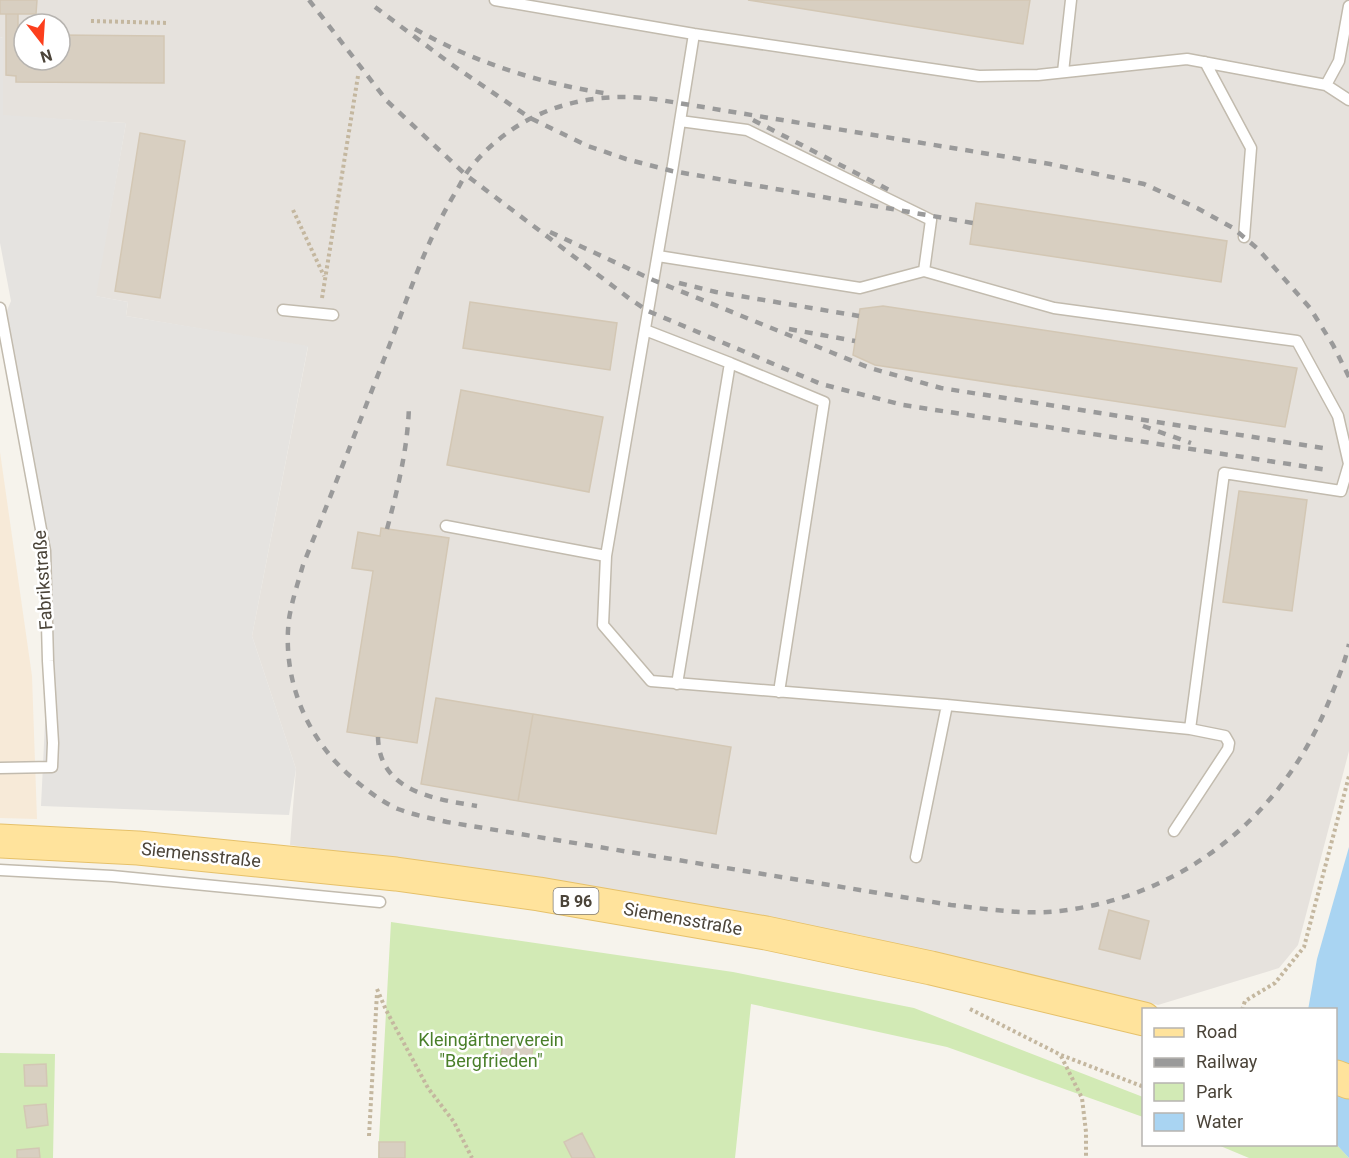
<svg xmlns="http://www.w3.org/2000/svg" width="1349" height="1158" font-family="Roboto,sans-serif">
	<rect width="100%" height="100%" fill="#f6f3ec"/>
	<path fill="#f7ead8" d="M 0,452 L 32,676 L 37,819 L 0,818 Z"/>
	<path fill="#e6e2dd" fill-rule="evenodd" d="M 0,0 L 1349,0 L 1349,751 L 1298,945 L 1279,968 L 1158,1005 L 859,935 L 554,880 L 290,845 L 296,769 L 252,636 L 308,347 L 126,316 L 128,302 L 95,296 L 126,123 L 3,116 L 3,38 L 0,37 ZM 24,24 L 60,24 L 60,60 L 24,60 Z"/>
	<path fill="#d2eab5" d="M 391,922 L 733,972 L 914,1008 L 1143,1097 L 1143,1117 L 947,1047 L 751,1004 L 735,1158 L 378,1158 Z
		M 0,1053 L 55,1054 L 53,1158 L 0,1158 Z
		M 1336,1144 L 1349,1158 L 1249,1158 L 1218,1145 Z"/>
	<path fill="#e5e3e0" d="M 0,37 L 3,38 L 3,115 L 126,123 L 96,296 L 128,302 L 126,316 L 308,346 L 252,636 L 296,769 L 289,815 L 41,806 L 48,661 L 45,551 L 3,320 L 11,301 L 0,243 Z"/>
	<path fill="#a9d4f2" d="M 1349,847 L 1349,1158 L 1336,1144 L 1336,1010 L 1308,1010 L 1317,959 Z"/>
	<path fill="#d8cfc1" stroke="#d3c7b4" stroke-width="1.5" d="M 0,0 L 37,0 L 36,14 L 0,14 Z
		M 748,0 L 1030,0 L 1023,44 Z
		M 6,14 L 18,14 L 18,35 L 24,35 L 24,60 L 60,60 L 60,35 L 164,36 L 164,83 L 16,82 L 16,76 L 6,75 Z
		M 140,133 L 185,141 L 160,298 L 115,291 Z
		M 976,203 L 1227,241 L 1221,282 L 970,244 Z
		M 470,302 L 617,323 L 610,370 L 463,348 Z
		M 883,306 L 1297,368 L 1285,427 L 875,365 L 853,355 L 860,309 Z
		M 461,390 L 603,417 L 589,492 L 447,465 Z
		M 1239,491 L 1307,500 L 1292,611 L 1223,602 Z
		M 381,528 L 449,538 L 417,743 L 347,732 L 373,571 L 352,568 L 358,532 L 380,536 Z
		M 436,698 L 533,714 L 518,801 L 421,784 Z
		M 533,714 L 731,747 L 716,834 L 518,801 Z
		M 1109,910 L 1149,921 L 1140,959 L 1099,949 Z
		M 504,1035 L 534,1039 L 531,1062 L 501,1058 Z
		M 46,1064 L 47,1086 L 25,1086 L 24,1065 Z
		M 46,1104 L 48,1125 L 27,1128 L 24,1106 Z
		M 582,1133 L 595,1158 L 572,1158 L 564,1142 Z
		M 379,1142 L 405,1142 L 405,1158 L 379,1158 Z
		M 39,1148 L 40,1158 L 17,1158 L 17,1150 Z"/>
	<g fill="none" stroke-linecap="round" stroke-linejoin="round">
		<g stroke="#c2bbae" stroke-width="13">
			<path id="service" d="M 495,0 L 694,34 L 979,76 L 1038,75 L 1187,59 L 1326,85 L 1339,61 L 1349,6
				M 694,34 L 672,171 L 606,556 L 603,625 L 651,681 L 947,705 L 1190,729 L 1225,736 L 1229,743 L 1228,749 L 1174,831
				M 1205,62 L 1251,148 L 1244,237
				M 1063,72 L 1071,0
				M 1326,85 L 1349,100
				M 680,121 L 747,130 L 931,220 L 924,271
				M 658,256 L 860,288 L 924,271 L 1054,308 L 1297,341 L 1338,416 L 1349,464 L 1341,491 L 1224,473 L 1190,729
				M 0,308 L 45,551 L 48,661 L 53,743 L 52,767 L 0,768
				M 283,310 L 333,315
				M 645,330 L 730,363 L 677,684
				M 730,363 L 824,402 L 779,692
				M 446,526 L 606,556
				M 916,857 L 947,705
				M 0,870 L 112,876 L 380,902"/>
		</g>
		<g stroke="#e6c16a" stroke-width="35">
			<path id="primary" d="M 0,841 L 138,848 L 396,874 L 539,894 L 766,933 L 931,968 L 1144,1019
				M 1336,1077 L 1349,1082"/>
		</g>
		<path stroke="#c4b79f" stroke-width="4" stroke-dasharray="3 3" stroke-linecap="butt" d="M 91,21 L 169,23
			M 293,210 L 324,276
			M 322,298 L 358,76
			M 377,989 L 386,1010 L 428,1088 L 454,1122 L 472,1158
			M 970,1009 L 1061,1055 L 1144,1087
			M 1242,1010 L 1245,1001 L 1275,983 L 1304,947 L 1349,776
			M 1061,1056 L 1082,1098 L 1086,1132 L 1086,1158
			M 369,1136 L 377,993"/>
		<use href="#service" stroke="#fff" stroke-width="10"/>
		<use href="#primary" stroke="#ffe39c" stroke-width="33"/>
		<path stroke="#9a9a9a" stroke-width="4.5" stroke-dasharray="8 8" stroke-linecap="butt" d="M 309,0 L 387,101 L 466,175 L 630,299 L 648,311 L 821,384 L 903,405 L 1328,470
			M 375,7 L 451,64 L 530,118 L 588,146 L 626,159 L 672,171 L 973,223
			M 415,29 C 474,62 538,83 604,93
			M 753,120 L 893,192
			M 550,232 L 653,280 L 870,368 L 941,388 L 1329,449
			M 679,283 L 716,292 L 859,316
			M 789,329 L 855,341
			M 1349,377 L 1333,345 L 1310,308 L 1258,249 L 1233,228 L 1197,208 L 1144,184 L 1050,164 L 654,99 C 584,90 517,111 471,167 C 465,174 461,183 457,190 C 426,240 409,295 388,349 C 360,421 332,493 303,565 C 298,583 292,600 289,619 C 282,677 305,736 349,775 C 364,788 380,801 398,809 C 414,815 430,818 447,822 L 951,905 C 987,909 1024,915 1060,911 C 1186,896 1286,813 1331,696 C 1338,679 1345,662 1349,644
			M 1143,426 L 1191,443
			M 387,529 C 398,488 408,447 409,405
			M 378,737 C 379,792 435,799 477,806"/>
	</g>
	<g text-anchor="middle" stroke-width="5" stroke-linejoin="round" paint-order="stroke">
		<rect fill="#fff" stroke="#817c74" stroke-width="1.5" x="553.5" y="888" width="45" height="26" rx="4.5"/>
		<g font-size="16" font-weight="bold" fill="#4b4439">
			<text x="576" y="907">B 96</text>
		</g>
		<g font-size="18" fill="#4b4439" stroke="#fff">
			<text transform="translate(43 580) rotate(-94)" y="6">Fabrikstraße</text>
			<text transform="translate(201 855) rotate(6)" y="6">Siemensstraße</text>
			<text transform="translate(683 919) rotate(10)" y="6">Siemensstraße</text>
		</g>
		<g font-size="18" fill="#4a7f2a" stroke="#fff">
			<text x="491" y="1046">Kleingärtnerverein<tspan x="491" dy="21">"Bergfrieden"</tspan></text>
		</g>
	</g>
	<rect x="1142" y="1008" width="195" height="138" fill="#ffffff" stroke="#b7b4b0" stroke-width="1.5"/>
	<rect x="1154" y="1028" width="30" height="9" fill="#ffe39c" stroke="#b7b4b0" stroke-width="1.5"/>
	<text x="1196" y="1038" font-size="18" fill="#4b4439">Road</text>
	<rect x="1154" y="1058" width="30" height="9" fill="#9a9a9a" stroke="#b7b4b0" stroke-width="1.5"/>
	<text x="1196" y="1068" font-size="18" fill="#4b4439">Railway</text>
	<rect x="1154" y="1083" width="30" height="18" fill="#d2eab5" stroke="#b7b4b0" stroke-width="1.5"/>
	<text x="1196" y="1098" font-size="18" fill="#4b4439">Park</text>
	<rect x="1154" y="1113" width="30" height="18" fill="#a9d4f2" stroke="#b7b4b0" stroke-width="1.5"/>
	<text x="1196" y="1128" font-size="18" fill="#4b4439">Water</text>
	<g transform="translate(42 42) rotate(163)"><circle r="28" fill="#ffffff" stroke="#b7b4b0" stroke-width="1.5"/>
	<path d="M0-4.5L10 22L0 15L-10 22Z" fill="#fc3f1d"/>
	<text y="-9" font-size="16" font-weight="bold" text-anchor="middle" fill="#4b4439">N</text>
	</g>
</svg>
